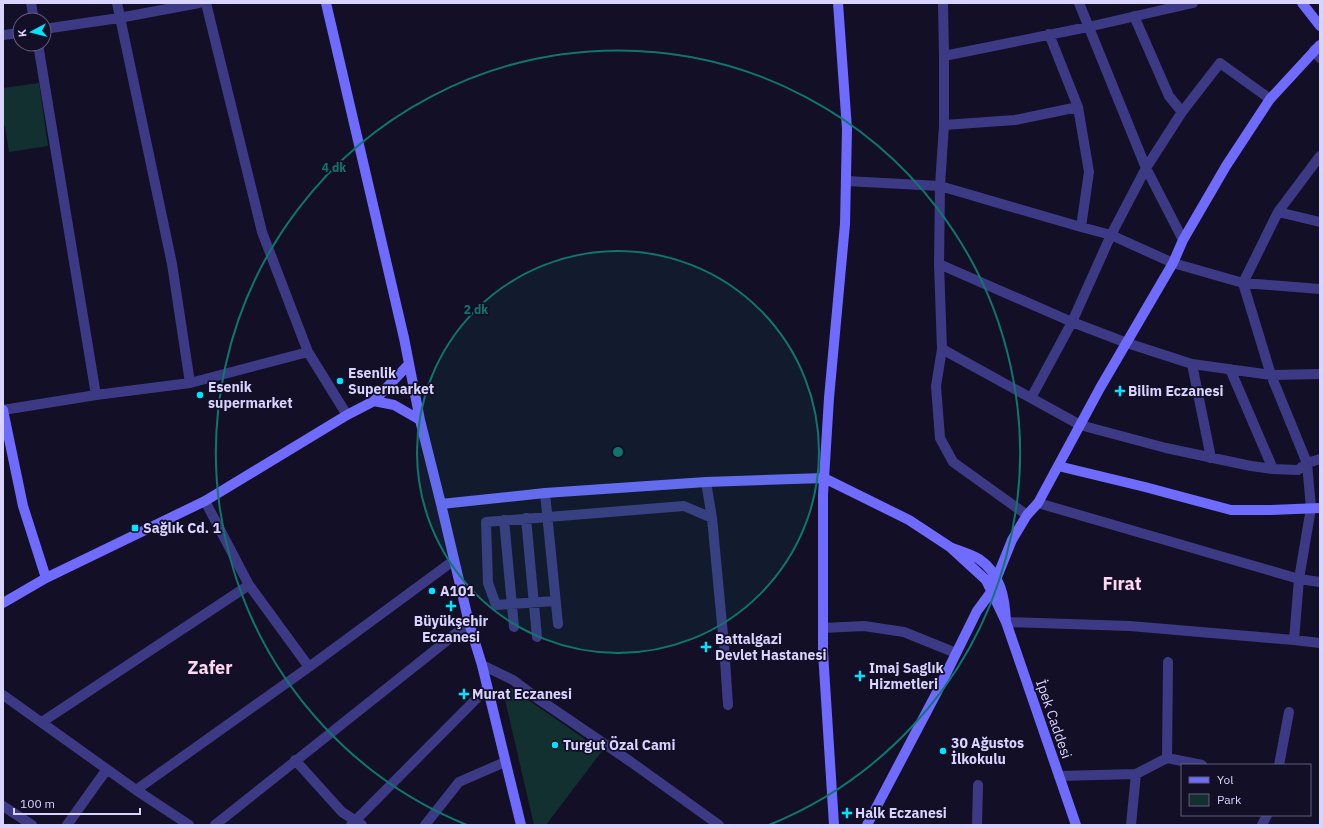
<svg xmlns="http://www.w3.org/2000/svg" width="1323" height="828" font-family="'IBM Plex Sans',sans-serif">
	<rect width="100%" height="100%" fill="#130f26"/>
	<path fill="#12302f" d="M 39,83 L 48,146 L 9,152 L 5,126 L 3,126 L 3,88 Z
		M 511,688 L 602,751 L 546,825 L 534,825 L 503,691 Z"/>
	<g fill="none" stroke-linecap="round" stroke-linejoin="round">
		<path stroke="#3d3a85" stroke-width="10" d="M 31,3 L 34,20
			M 206,3 L 262,232 L 308,352 L 347,415
			M 1079,3 L 1146,168 L 1183,240
			M 1134,16 L 1169,96 L 1182,112
			M 44,29 L 119,18 L 199,3
			M 3,35 L 20,33
			M 38,44 L 96,395
			M 1314,50 L 1320,58
			M 944,56 L 1088,27 L 1193,3
			M 944,125 L 1015,120 L 1078,107 L 1049,34
			M 1320,156 L 1278,212 L 1243,283 L 1320,289
			M 846,181 L 940,186 L 1081,227 L 1089,172 L 1078,107
			M 1278,212 L 1320,222
			M 1081,227 L 1111,235 L 1173,263 L 1243,283 L 1271,375 L 1307,463 L 1311,508 L 1299,579 L 1294,640
			M 939,264 L 1072,322 L 1127,343 L 1192,364 L 1271,375 L 1320,374
			M 942,349 L 939,264 L 940,186 L 944,125 L 944,56 L 943,3
			M 1192,364 L 1211,458
			M 1230,369 L 1273,469
			M 190,383 L 308,352
			M 1031,398 L 1072,322 L 1111,235 L 1146,168 L 1182,112 L 1220,63 L 1270,99
			M 3,410 L 96,395 L 190,383 L 172,264 L 117,3
			M 706,482 L 712,518
			M 545,493 L 558,624
			M 205,501 L 249,585 L 309,667 L 453,561
			M 1038,503 L 1299,579 L 1320,582
			M 1027,515 L 953,462 L 940,438 L 936,386 L 942,349 L 1080,425 L 1166,448 L 1251,466 L 1273,469 L 1298,470 L 1307,463 L 1320,459
			M 526,518 L 537,637
			M 504,520 L 514,627
			M 555,601 L 496,605 L 488,583 L 486,522 L 684,506 L 712,518 L 724,645 L 728,705
			M 1006,622 L 1130,626 L 1294,640 L 1320,643
			M 823,628 L 864,626 L 904,632 L 956,653
			M 482,665 L 513,680 L 537,698 L 631,762 L 719,825
			M 3,695 L 136,790 L 309,667
			M 42,722 L 249,585
			M 1167,758 L 1202,765
			M 295,760 L 342,812 L 362,825
			M 1279,765 L 1289,712
			M 1059,776 L 1136,774 L 1167,758 L 1168,662
			M 136,790 L 189,825
			M 3,806 L 32,825
			M 67,825 L 107,769
			M 215,825 L 469,623
			M 351,825 L 487,688
			M 425,825 L 459,782 L 505,762
			M 977,825 L 978,785
			M 1131,825 L 1136,774
			M 1262,825 L 1267,815"/>
		<path stroke="#6f6bff" stroke-width="10" d="M 326,3 L 404,338 L 420,420 L 441,504 L 469,623 L 482,665 L 521,825
			M 1302,3 L 1320,26
			M 374,401 L 394,405 L 420,420
			M 3,410 L 23,506 L 46,578
			M 1058,466 L 1145,487 L 1231,510 L 1271,510 L 1320,508
			M 441,504 L 545,493 L 706,482 L 824,478 L 909,520 L 950,547 L 986,580 L 1006,622 C 1005,598 1001,574 979,559 C 971,554 959,551 950,547
			M 3,603 L 46,578 L 205,501 L 347,415 L 374,401 L 409,364
			M 1006,622 L 1076,825
			M 834,825 L 823,652 L 823,495 L 829,398 L 845,224 L 847,129 L 838,3
			M 867,825 L 937,692 L 977,611 L 991,592 L 1012,540 L 1027,515 L 1038,503 L 1100,388 L 1173,263 L 1183,240 L 1226,166 L 1270,99 L 1320,45"/>
	</g>
	<circle cx="618" cy="452" r="201" fill="#0f766e" fill-opacity=".12"/>
	<g fill="none" stroke="#0f766e" stroke-width="2">
		<circle cx="618" cy="452" r="201"/>
		<path d="M467 825A402 402 0 1 1 769 825"/>
	</g>
	<g fill="#00e5ff" stroke="#130f26" stroke-width="1.5">
		<circle cx="340" cy="381" r="4"/>
		<path d="M1118 385h4v4h4v4h-4v4h-4v-4h-4v-4h4z"/>
		<circle cx="200" cy="395" r="4"/>
		<rect x="131" y="524" width="8" height="8" rx="2"/>
		<circle cx="432" cy="591" r="4"/>
		<path d="M449 600h4v4h4v4h-4v4h-4v-4h-4v-4h4z"/>
		<path d="M704 641h4v4h4v4h-4v4h-4v-4h-4v-4h4z"/>
		<path d="M858 670h4v4h4v4h-4v4h-4v-4h-4v-4h4z"/>
		<path d="M462 688h4v4h4v4h-4v4h-4v-4h-4v-4h4z"/>
		<circle cx="555" cy="745" r="4"/>
		<circle cx="943" cy="751" r="4"/>
		<path d="M845 807h4v4h4v4h-4v4h-4v-4h-4v-4h4z"/>
	</g>
	<g text-anchor="middle" stroke-width="3.5" stroke-linejoin="round" paint-order="stroke">
		<g font-size="14" font-weight="bold" fill="#d9d4ff" stroke="#130f26" text-anchor="start">
			<text x="348" y="378">Esenlik<tspan x="348" dy="16">Supermarket</tspan></text>
			<text x="208" y="392">Esenik<tspan x="208" dy="16">supermarket</tspan></text>
			<text x="1128" y="396">Bilim Eczanesi</text>
			<text x="143" y="533">Sağlık Cd. 1</text>
			<text x="440" y="596">A101</text>
			<text x="451" y="626" text-anchor="middle">Büyükşehir<tspan x="451" dy="16">Eczanesi</tspan></text>
			<text x="715" y="644">Battalgazi<tspan x="715" dy="16">Devlet Hastanesi</tspan></text>
			<text x="869" y="673">Imaj Saglık<tspan x="869" dy="16">Hizmetleri</tspan></text>
			<text x="472" y="699">Murat Eczanesi</text>
			<text x="951" y="748">30 Ağustos<tspan x="951" dy="16">İlkokulu</tspan></text>
			<text x="563" y="750">Turgut Özal Cami</text>
			<text x="855" y="818">Halk Eczanesi</text>
		</g>
		<g font-size="14" fill="#d9d4ff" stroke="#130f26">
			<text transform="translate(1054 719) rotate(71)" y="5">İpek Caddesi</text>
		</g>
		<g font-size="18" font-weight="bold" fill="#ffd6f0" stroke="#130f26">
			<text x="1122" y="590">Fırat</text>
			<text x="210" y="674">Zafer</text>
		</g>
	</g>
	<circle cx="618" cy="452" r="6" fill="#0f766e" stroke="#130f26" stroke-width="2"/>
	<g font-size="12" text-anchor="middle" font-weight="bold" fill="#0f766e" stroke="#130f26" stroke-width="3.5" stroke-linejoin="round" paint-order="stroke">
		<text x="334" y="172">4 dk</text>
		<text x="476" y="314">2 dk</text>
	</g>
	<rect width="1323" height="828" fill="none" stroke="#d9d4ff" stroke-width="8"/>
	<rect x="1181" y="764" width="130" height="52" fill="#130f26" stroke="#625e7d"/>
	<rect x="1189" y="777" width="20" height="6" fill="#6f6bff" stroke="#625e7d"/>
	<text x="1217" y="784" font-size="12" fill="#d9d4ff">Yol</text>
	<rect x="1189" y="794" width="20" height="12" fill="#12302f" stroke="#625e7d"/>
	<text x="1217" y="804" font-size="12" fill="#d9d4ff">Park</text>
	<g transform="translate(32 32) rotate(263)"><circle r="19" fill="#130f26" stroke="#625e7d"/>
	<path d="M0-3L7 15L0 10L-7 15Z" fill="#00e5ff"/>
	<text y="-6" font-size="11" font-weight="bold" text-anchor="middle" fill="#d9d4ff">K</text>
	</g>
	<path d="M14 808v6h126v-6" fill="none" stroke="#d9d4ff" stroke-width="2"/>
	<text x="20" y="808" font-size="12" fill="#d9d4ff" stroke="#130f26" stroke-width="3" paint-order="stroke">100 m</text>
</svg>
